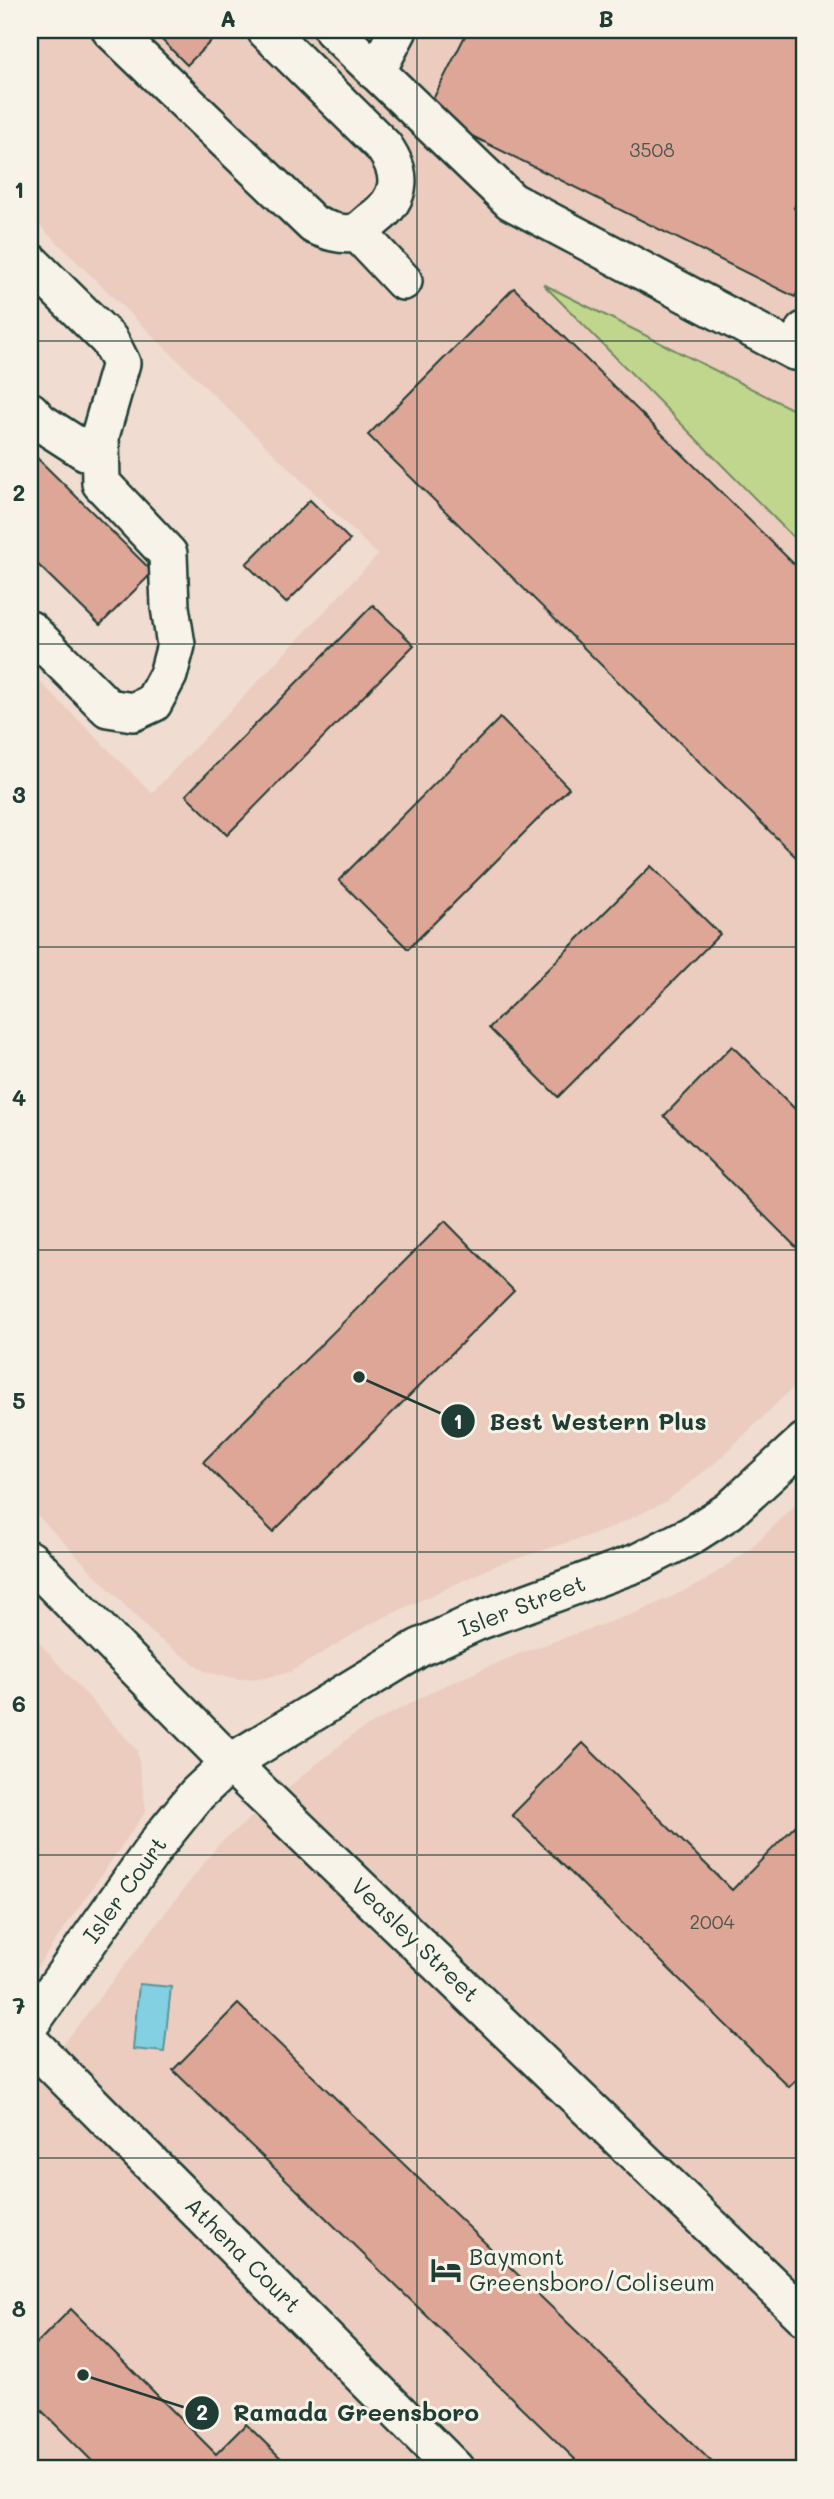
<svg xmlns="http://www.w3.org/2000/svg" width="834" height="2499" font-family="Mali,sans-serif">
	<rect width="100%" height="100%" fill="#f0dcd0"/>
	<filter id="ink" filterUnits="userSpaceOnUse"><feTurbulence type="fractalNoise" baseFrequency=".0143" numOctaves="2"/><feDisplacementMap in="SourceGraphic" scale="14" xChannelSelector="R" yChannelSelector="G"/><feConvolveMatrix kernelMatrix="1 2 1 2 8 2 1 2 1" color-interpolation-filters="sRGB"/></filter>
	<g filter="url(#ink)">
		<path fill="#ebccbf" d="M 30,30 L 804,30 L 804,415 L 545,286 L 804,548 L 804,1377 L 715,1463 L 665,1502 L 606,1530 L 494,1566 L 372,1623 L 290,1672 L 265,1678 L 238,1679 L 206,1672 L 155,1636 L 30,1508 L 30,672 L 152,793 L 378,555 L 30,216 Z
			M 804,1497 L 804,2469 L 30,2469 L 30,2087 L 219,1844 L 355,1733 L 437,1689 L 521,1653 L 641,1611 L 703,1582 L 750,1549 Z
			M 30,1633 L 137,1750 L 146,1811 L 30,1977 Z"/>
		<path fill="#c0d68c" stroke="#708a60" stroke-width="2" d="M 543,284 L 804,415 L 804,548 Z"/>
		<path fill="#82d0e1" stroke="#5a959c" stroke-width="2" d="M 139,1984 L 171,1987 L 164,2052 L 133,2049 Z"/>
		<path fill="#dea697" stroke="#1f3d34" stroke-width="2" d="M 152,30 L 215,30 L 219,33 L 187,65 Z
			M 468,30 L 804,30 L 804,187 L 794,208 L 804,213 L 804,279 L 795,297 L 426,113 Z
			M 514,288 L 804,574 L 804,865 L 368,435 Z
			M 30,451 L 153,572 L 100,625 L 30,557 Z
			M 310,500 L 350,540 L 286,603 L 246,564 Z
			M 373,605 L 414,645 L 227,835 L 186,795 Z
			M 500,718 L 569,788 L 408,949 L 339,880 Z
			M 651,866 L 720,934 L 558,1097 L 489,1028 Z
			M 732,1046 L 804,1118 L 804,1255 L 664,1116 Z
			M 445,1221 L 514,1291 L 273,1532 L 203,1462 Z
			M 583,1743 L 732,1890 L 804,1817 L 804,1953 L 799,1958 L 804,1963 L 804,2072 L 789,2087 L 512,1815 Z
			M 238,2004 L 719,2469 L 585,2469 L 173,2070 Z
			M 71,2309 L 216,2454 L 246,2424 L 292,2469 L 100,2469 L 30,2399 L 30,2350 Z"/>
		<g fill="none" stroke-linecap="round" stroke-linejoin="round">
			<g stroke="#1f3d34" stroke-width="42">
				<path id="minor" d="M 111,30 L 314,225 C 326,230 343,237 357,232 C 363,229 369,222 375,218 C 402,197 403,174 384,147 L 266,30
					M 333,30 L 511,201 L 794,351 L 804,331
					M 376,72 L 398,30
					M 357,232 L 403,281
					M 30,262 L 109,340 L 121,363 L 100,436 L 101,483 L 168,554 L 170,607 L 176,645 L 168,675 L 153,703 L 133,712 L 108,708 L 30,630
					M 30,411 L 40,422 L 85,451 L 100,436
					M 30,1560 L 230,1763 L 804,2316
					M 30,2024 L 159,1841 L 197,1794 L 230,1763 L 419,1648 L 478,1621 L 639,1562 L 690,1536 L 729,1511 L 804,1442
					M 30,2042 L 455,2469"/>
			</g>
			<use href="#minor" stroke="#f7f3e8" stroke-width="37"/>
		</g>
	</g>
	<path fill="none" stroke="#1f3d34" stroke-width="2" stroke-opacity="0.55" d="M 417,30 L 417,2469M 30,341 L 804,341M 30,644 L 804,644M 30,947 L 804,947M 30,1250 L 804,1250M 30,1552 L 804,1552M 30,1855 L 804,1855M 30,2158 L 804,2158"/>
	<defs>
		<g id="hotel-bare" transform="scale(2.415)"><path d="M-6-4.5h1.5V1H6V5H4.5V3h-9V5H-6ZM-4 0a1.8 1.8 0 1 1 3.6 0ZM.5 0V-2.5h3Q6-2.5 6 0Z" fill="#1f3d34" stroke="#f7f3e8" stroke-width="2.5" paint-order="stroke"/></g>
	</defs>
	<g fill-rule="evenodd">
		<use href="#hotel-bare" x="446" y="2270"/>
	</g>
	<g text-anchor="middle" stroke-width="6" stroke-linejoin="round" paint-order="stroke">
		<g font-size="19" fill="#4f574d">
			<text x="652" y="157">3508</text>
			<text x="712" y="1929">2004</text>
		</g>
		<g font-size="23" fill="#1f3d34" stroke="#f7f3e8">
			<text transform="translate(522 1606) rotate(-21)" y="8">Isler Street</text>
			<text transform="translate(125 1890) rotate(-54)" y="8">Isler Court</text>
			<text transform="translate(415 1940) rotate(44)" y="8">Veasley Street</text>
			<text transform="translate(243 2255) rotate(45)" y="8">Athena Court</text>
		</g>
		<g font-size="23" fill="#1f3d34" stroke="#f7f3e8" text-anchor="start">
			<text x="469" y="2265">Baymont<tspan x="469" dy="26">Greensboro/Coliseum</tspan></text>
		</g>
	</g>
	<path fill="none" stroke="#1f3d34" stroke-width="2.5" d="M359 1377L458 1421M83 2375L202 2413"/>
	<g fill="#1f3d34" stroke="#f7f3e8" stroke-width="2.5">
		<circle cx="359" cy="1377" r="7"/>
		<circle cx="83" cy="2375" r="7"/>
		<circle cx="458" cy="1421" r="18"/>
		<circle cx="202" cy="2413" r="18"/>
	</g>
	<g font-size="21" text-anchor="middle" font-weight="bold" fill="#fff">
		<text x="458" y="1429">1</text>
		<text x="202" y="2420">2</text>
	</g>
	<g font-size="24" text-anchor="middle" font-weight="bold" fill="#1f3d34" stroke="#f7f3e8" stroke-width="6" stroke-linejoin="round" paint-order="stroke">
		<text x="598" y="1430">Best Western Plus</text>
		<text x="356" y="2421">Ramada Greensboro</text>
	</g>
	<rect width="834" height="2499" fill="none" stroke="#f7f3e8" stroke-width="77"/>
	<rect x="38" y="38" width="758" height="2422" fill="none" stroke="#1f3d34" stroke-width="2.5"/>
	<g font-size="23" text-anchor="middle" font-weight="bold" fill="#1f3d34">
		<text x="228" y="27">A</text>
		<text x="606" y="27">B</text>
		<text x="19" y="198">1</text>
		<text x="19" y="501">2</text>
		<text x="19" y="803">3</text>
		<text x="19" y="1106">4</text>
		<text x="19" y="1409">5</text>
		<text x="19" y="1712">6</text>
		<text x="19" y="2014">7</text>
		<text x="19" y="2317">8</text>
	</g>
</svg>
